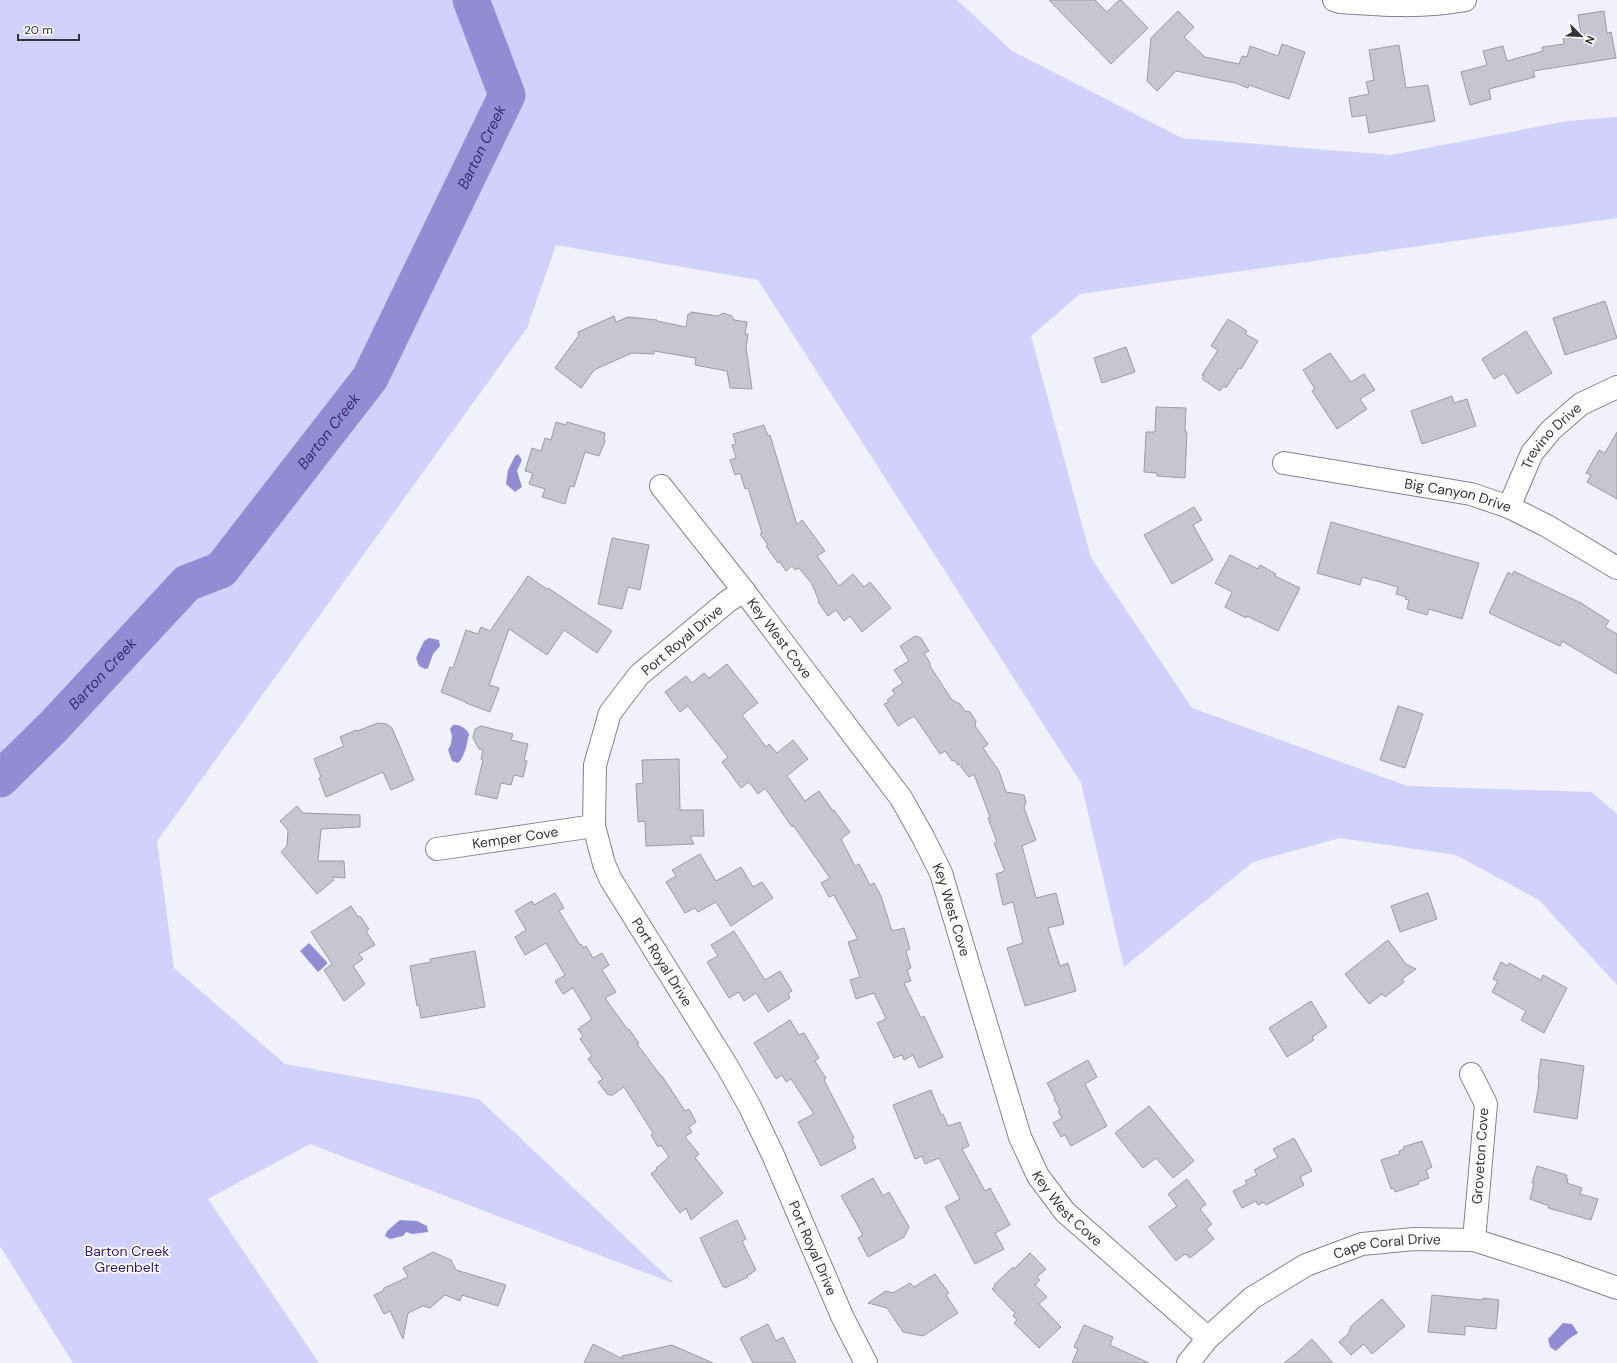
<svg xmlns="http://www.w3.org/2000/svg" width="1617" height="1363" font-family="'DM Sans',sans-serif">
	<rect width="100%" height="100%" fill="#f1f0fd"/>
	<path fill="#d2d0fc" d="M 0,0 L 957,0 L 1012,51 L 1182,138 L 1391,155 L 1567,121 L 1617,117 L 1617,218 L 1080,294 L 1031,336 L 1091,558 L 1192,708 L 1407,786 L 1591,792 L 1617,814 L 1617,985 L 1539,900 L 1456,855 L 1340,838 L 1253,862 L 1124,967 L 1081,783 L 758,280 L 556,245 L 527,328 L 157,841 L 174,968 L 285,1064 L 479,1099 L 675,1284 L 310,1144 L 208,1199 L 319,1363 L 73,1363 L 0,1246 Z"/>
	<path fill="#928dd3" d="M 518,454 L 522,460 L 517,471 L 522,487 L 515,492 L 506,484 L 508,470 L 515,456 Z
		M 429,638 L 439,640 L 440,646 L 433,654 L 428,668 L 425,669 L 419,666 L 416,658 L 424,641 Z
		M 453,725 C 459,724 466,728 469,734 C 467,743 465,757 458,763 L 452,761 L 448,750 L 451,744 L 452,736 L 450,729 Z
		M 309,943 L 327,962 L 327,964 L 318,972 L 300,951 Z
		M 400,1220 L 417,1221 L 427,1226 L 428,1232 L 412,1234 L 406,1232 L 403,1236 L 390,1239 L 385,1236 L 387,1231 Z
		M 1563,1323 L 1572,1324 L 1578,1333 L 1570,1338 L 1556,1351 L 1550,1347 L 1548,1339 Z"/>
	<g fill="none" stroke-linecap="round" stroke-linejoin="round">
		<path stroke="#928dd3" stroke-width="37" id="s1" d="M 0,779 L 53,727 L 187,583 L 221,570 L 370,378 L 507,95 L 471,0"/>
	</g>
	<path fill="#c6c6d2" stroke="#9b9ba6" d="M 1049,0 L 1095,0 L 1107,12 L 1119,0 L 1121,0 L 1148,28 L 1111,64 Z
		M 1178,11 L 1194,27 L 1184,37 L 1205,57 L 1239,64 L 1242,56 L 1247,57 L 1250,46 L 1278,56 L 1282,44 L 1305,52 L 1289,99 L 1249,85 L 1248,88 L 1235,83 L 1176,71 L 1157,91 L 1147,81 L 1151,38 Z
		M 1604,11 L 1607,33 L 1611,32 L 1616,58 L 1533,71 L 1535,77 L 1489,89 L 1491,99 L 1470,105 L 1461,72 L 1487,65 L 1483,51 L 1503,46 L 1507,61 L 1543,51 L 1542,47 L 1564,44 L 1563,37 L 1581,34 L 1578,15 Z
		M 1399,45 L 1406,88 L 1428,85 L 1435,121 L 1369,133 L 1366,115 L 1352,117 L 1349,98 L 1369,94 L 1366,82 L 1374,80 L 1369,50 Z
		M 1605,301 L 1617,338 L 1565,355 L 1553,318 Z
		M 691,312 L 718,316 L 723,313 L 732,316 L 734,320 L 747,322 L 745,334 L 748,334 L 746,347 L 752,389 L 730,388 L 727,371 L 695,365 L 696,358 L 654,351 L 654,354 L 632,353 L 594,370 L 581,388 L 555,368 L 579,335 L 578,332 L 614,316 L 616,322 L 628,317 L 657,320 L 657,321 L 686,327 L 688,314 L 691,314 Z
		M 1228,319 L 1247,331 L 1245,334 L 1258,341 L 1241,369 L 1239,368 L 1226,388 L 1224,386 L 1220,391 L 1202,379 L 1204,376 L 1202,375 L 1218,350 L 1211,346 Z
		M 1526,331 L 1552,373 L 1517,394 L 1504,373 L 1494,379 L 1482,359 Z
		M 1126,347 L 1135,372 L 1102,383 L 1094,358 Z
		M 1330,353 L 1351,382 L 1364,374 L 1375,390 L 1360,399 L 1367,409 L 1337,429 L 1312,391 L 1315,389 L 1303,370 Z
		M 1452,396 L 1454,403 L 1467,399 L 1476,426 L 1422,444 L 1411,411 Z
		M 1156,407 L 1186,408 L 1185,431 L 1187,432 L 1185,478 L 1157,476 L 1157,473 L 1144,472 L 1146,432 L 1155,432 Z
		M 556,422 L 566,425 L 567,422 L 605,433 L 604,439 L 605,441 L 599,456 L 585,452 L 574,487 L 570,486 L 565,504 L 542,497 L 545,489 L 529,484 L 533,473 L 525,471 L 532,448 L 541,451 L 545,438 L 551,440 Z
		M 764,425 L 768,436 L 770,435 L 797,525 L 802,520 L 825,551 L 817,556 L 839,586 L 853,574 L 864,587 L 870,582 L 891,608 L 862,632 L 850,616 L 844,621 L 836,610 L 828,616 L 818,602 L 819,601 L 812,584 L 799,568 L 795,570 L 792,566 L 786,571 L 779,561 L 778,563 L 766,546 L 768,545 L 760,534 L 762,533 L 748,488 L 745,489 L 740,473 L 735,475 L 730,460 L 736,458 L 732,445 L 736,444 L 733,434 Z
		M 1617,432 L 1617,499 L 1587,482 L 1591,475 L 1586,473 L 1599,450 L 1605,453 Z
		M 1194,507 L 1202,520 L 1193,525 L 1213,560 L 1172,584 L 1144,535 Z
		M 1331,522 L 1479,563 L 1462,619 L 1429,609 L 1427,615 L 1407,609 L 1409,600 L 1405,599 L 1406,597 L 1396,594 L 1398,587 L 1362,577 L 1360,585 L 1317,573 Z
		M 612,538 L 649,545 L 640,590 L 628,587 L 622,609 L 598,604 Z
		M 1230,555 L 1258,569 L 1260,565 L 1276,574 L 1275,576 L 1300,588 L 1278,631 L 1247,616 L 1246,618 L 1225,607 L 1232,592 L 1215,583 Z
		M 1514,571 L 1532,580 L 1581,603 L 1609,621 L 1605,627 L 1617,634 L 1617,674 L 1562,641 L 1560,646 L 1489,613 L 1508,572 L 1512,575 Z
		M 528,576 L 547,589 L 548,588 L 612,631 L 597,653 L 564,630 L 547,655 L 509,629 L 489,685 L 499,688 L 490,712 L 466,703 L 466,702 L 441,692 L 450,667 L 453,668 L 466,630 L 478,634 L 481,627 L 490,631 Z
		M 915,636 L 921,638 L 929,651 L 924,653 L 930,663 L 930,666 L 952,700 L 960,704 L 965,711 L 970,712 L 976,721 L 975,726 L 988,744 L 983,748 L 999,771 L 1006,792 L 1024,795 L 1026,802 L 1024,808 L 1036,840 L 1022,846 L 1036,898 L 1056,893 L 1064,924 L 1048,928 L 1060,966 L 1068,963 L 1076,991 L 1025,1006 L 1007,948 L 1023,943 L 1013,902 L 1003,905 L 996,874 L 1005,871 L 994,843 L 997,842 L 988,818 L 990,817 L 974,774 L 969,777 L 959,764 L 958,765 L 954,760 L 952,761 L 945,751 L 940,754 L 914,716 L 898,726 L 884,704 L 889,702 L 887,700 L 895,694 L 892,690 L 903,683 L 894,670 L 909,661 L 900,646 Z
		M 727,664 L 758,703 L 742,715 L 766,747 L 769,744 L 777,753 L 793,740 L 808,759 L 787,776 L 805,801 L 819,791 L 833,811 L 834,810 L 850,832 L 841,839 L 855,866 L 859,864 L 870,885 L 874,883 L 881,896 L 892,931 L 904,928 L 910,949 L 906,951 L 911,968 L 907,970 L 911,981 L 904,983 L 921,1018 L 924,1016 L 943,1057 L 919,1068 L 913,1055 L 904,1060 L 902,1055 L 894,1058 L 877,1023 L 886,1019 L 874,993 L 856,999 L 850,980 L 860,977 L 848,942 L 858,939 L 834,895 L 829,897 L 821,883 L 830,878 L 793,825 L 792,827 L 765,788 L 758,794 L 749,782 L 741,788 L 722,762 L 728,757 L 688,706 L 680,712 L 665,692 L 686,676 L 692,683 L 704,673 L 709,678 Z
		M 1398,706 L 1423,714 L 1405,768 L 1380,760 Z
		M 378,723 L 387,724 L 392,728 L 414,780 L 391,790 L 383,772 L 326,797 L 319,778 L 321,777 L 314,759 L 344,746 L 340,737 L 356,730 L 357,731 Z
		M 481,726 L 513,734 L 511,740 L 528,744 L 524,760 L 527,761 L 523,777 L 514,775 L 511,785 L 501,783 L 497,799 L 475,794 L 483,760 L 481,759 L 483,750 L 479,749 L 473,738 L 475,729 Z
		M 679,759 L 680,810 L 703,810 L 704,836 L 690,836 L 694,844 L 646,846 L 645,821 L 638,822 L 636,784 L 643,783 L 642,760 Z
		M 297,806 L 303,813 L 360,815 L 360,827 L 321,829 L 318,861 L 344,861 L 345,878 L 332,877 L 334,880 L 317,894 L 281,852 L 287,846 L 288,830 L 280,821 Z
		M 700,854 L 716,881 L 741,867 L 753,887 L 762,882 L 773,898 L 731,926 L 716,902 L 698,912 L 695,908 L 685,913 L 666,882 L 676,876 L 672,870 Z
		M 555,893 L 564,908 L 559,911 L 580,945 L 581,944 L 583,948 L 586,946 L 593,958 L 602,953 L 609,965 L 602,970 L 616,992 L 605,998 L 628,1030 L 629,1029 L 639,1043 L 637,1044 L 661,1076 L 662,1076 L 685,1111 L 689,1109 L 696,1122 L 689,1127 L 692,1132 L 685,1137 L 699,1154 L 695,1158 L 723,1193 L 691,1220 L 686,1208 L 680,1213 L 651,1174 L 657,1169 L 656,1168 L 669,1157 L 661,1145 L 658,1147 L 651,1135 L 653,1133 L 624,1087 L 611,1096 L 610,1094 L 608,1095 L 598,1082 L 603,1079 L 588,1059 L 592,1056 L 580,1039 L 583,1036 L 578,1029 L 592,1019 L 573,988 L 563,994 L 555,981 L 565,975 L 546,943 L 525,955 L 515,937 L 526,930 L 515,911 L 532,901 L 534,905 Z
		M 1428,893 L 1437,919 L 1400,932 L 1391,906 Z
		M 351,906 L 358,917 L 360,916 L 369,929 L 366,931 L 375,945 L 359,954 L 363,959 L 353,966 L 365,984 L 344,1001 L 324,970 L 332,964 L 311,932 Z
		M 734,931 L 765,980 L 780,971 L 792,991 L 788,993 L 790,998 L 768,1012 L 756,993 L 744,1001 L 739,992 L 729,998 L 707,962 L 718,956 L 711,945 Z
		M 1388,940 L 1406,964 L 1416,969 L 1402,979 L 1404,982 L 1385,997 L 1382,994 L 1369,1004 L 1345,974 Z
		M 475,951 L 485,1007 L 421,1018 L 419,1005 L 417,1006 L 410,966 L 431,962 L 430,959 Z
		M 1501,962 L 1508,966 L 1509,963 L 1541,980 L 1543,975 L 1567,988 L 1544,1033 L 1521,1020 L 1526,1011 L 1492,992 L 1498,981 L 1493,979 Z
		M 1311,1001 L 1327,1027 L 1312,1037 L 1314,1040 L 1287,1057 L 1269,1028 Z
		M 790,1020 L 799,1035 L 804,1033 L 819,1058 L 815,1061 L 826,1078 L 824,1080 L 854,1138 L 852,1140 L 856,1148 L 821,1166 L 798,1122 L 814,1114 L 791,1079 L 786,1082 L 782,1075 L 776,1079 L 754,1043 Z
		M 1541,1059 L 1584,1066 L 1577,1119 L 1534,1112 L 1538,1090 L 1539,1078 L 1538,1078 Z
		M 1088,1060 L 1097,1077 L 1085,1084 L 1107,1126 L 1071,1146 L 1065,1135 L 1061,1137 L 1053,1123 L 1062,1118 L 1058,1111 L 1060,1110 L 1054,1099 L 1055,1098 L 1047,1083 Z
		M 931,1090 L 941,1115 L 943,1114 L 948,1126 L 960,1122 L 969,1146 L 962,1149 L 985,1191 L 990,1188 L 1010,1225 L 995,1233 L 1004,1249 L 975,1264 L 945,1207 L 960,1199 L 939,1158 L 925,1164 L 922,1156 L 915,1159 L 893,1105 Z
		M 1149,1106 L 1194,1161 L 1173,1178 L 1156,1158 L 1143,1168 L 1115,1133 Z
		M 1294,1138 L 1312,1171 L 1300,1177 L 1304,1185 L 1266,1205 L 1264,1202 L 1258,1205 L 1256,1201 L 1242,1208 L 1233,1191 L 1247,1184 L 1245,1181 L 1257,1175 L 1254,1170 L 1278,1157 L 1273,1149 Z
		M 1422,1141 L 1432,1167 L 1426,1170 L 1429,1178 L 1418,1182 L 1419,1184 L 1395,1192 L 1394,1188 L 1391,1189 L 1381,1160 L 1400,1154 L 1399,1151 L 1404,1149 L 1403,1147 Z
		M 1537,1166 L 1567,1175 L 1566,1179 L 1568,1179 L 1567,1183 L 1582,1188 L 1580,1194 L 1598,1199 L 1591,1220 L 1548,1208 L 1549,1206 L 1530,1199 L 1534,1183 L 1532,1183 Z
		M 873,1178 L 883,1196 L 889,1192 L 909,1227 L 904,1237 L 868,1257 L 858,1238 L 863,1235 L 841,1196 Z
		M 1187,1179 L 1206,1204 L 1200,1209 L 1212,1224 L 1206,1229 L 1214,1239 L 1190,1258 L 1185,1254 L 1176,1261 L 1149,1227 L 1177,1206 L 1168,1194 Z
		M 737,1220 L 746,1239 L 742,1241 L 756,1270 L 747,1276 L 748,1277 L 725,1288 L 725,1286 L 723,1287 L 700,1238 Z
		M 433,1252 L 451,1260 L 456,1270 L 506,1285 L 498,1306 L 462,1295 L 460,1301 L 445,1295 L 430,1308 L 423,1306 L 408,1313 L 403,1339 L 390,1311 L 384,1314 L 374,1295 L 383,1291 L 384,1288 L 408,1277 L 403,1268 Z
		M 1030,1253 L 1046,1269 L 1037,1277 L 1040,1280 L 1035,1285 L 1047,1297 L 1039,1304 L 1061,1327 L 1039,1348 L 1014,1323 L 1017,1320 L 1013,1316 L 1015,1313 L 992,1289 L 995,1287 L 994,1285 L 1013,1267 L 1014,1269 Z
		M 935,1274 L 949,1293 L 946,1295 L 958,1313 L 923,1336 L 903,1332 L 887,1308 L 868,1303 L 886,1291 L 893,1293 L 910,1283 L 914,1287 Z
		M 1432,1295 L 1483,1300 L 1483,1298 L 1499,1300 L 1496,1329 L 1465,1326 L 1465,1335 L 1428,1332 Z
		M 1382,1299 L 1405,1326 L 1372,1354 L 1364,1344 L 1351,1355 L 1339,1342 L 1348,1334 L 1351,1326 Z
		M 768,1324 L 776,1341 L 783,1337 L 796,1363 L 753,1363 L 740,1338 Z
		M 1084,1325 L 1113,1337 L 1110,1345 L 1149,1363 L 1072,1363 L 1078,1349 L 1074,1347 Z
		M 1312,1339 L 1333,1363 L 1284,1363 L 1299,1351 Z
		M 593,1344 L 623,1359 L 622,1356 L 672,1345 L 713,1363 L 584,1363 Z"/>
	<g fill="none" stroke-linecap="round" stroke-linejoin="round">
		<g stroke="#83828d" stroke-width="24">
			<g id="street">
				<path d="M 1334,0 L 1340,2 C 1382,5 1424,8 1465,0"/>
				<path id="s2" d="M 1284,463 L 1471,494 L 1509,507 L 1547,526 L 1617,568"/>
				<path id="s3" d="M 661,486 L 744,591 L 901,798 L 923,837 L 941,873 L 1020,1137 L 1038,1176 L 1065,1212 L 1208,1338"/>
				<path id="s4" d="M 1509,507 L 1532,453 L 1551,430 L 1581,404 L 1617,387"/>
				<path id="s5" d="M 744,591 L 728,601 L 639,675 L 610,713 L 595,765 L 594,826 L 604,864 L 611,880 L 727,1066 L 750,1107 L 773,1155 L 842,1316 L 866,1363"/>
				<path id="s6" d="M 437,849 L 594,826"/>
				<path d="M 1471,1074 L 1486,1104 L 1474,1240"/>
				<path id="s7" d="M 1188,1363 L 1208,1338 L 1252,1298 L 1306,1265 L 1362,1244 L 1414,1239 L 1474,1240 L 1558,1267 L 1617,1288"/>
			</g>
		</g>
		<use href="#street" stroke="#fff" stroke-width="22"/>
	</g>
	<g text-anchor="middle" stroke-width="3.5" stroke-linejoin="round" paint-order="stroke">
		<g font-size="14" fill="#323237" stroke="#fff">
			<text dy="5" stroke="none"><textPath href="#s4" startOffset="84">Trevino Drive</textPath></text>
			<text dy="5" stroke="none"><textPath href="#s2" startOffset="177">Big Canyon Drive</textPath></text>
			<text dy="5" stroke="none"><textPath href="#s3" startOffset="193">Key West Cove</textPath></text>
			<text transform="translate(682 640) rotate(-40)" y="5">Port Royal Drive</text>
			<text dy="5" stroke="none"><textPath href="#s6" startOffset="79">Kemper Cove</textPath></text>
			<text dy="5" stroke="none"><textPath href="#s3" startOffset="517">Key West Cove</textPath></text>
			<text dy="5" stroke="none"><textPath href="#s5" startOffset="451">Port Royal Drive</textPath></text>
			<text transform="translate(1480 1156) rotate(-86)" y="5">Groveton Cove</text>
			<text dy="5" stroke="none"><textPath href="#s3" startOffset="841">Key West Cove</textPath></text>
			<text dy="5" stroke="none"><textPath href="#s5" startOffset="775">Port Royal Drive</textPath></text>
			<text dy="5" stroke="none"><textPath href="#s7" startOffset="239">Cape Coral Drive</textPath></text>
		</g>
		<g font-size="14" fill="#2c1869" stroke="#fff">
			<text x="127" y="1256">Barton Creek<tspan x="127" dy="16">Greenbelt</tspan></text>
		</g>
		<g font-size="15" font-style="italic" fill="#382778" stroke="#fff">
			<text dy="5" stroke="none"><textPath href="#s1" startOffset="807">Barton Creek</textPath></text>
			<text dy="5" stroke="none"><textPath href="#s1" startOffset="483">Barton Creek</textPath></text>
			<text dy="5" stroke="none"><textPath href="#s1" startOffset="147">Barton Creek</textPath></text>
		</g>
	</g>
	<g transform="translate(1581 36) rotate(114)" stroke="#ffffff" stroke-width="3" paint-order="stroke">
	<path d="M0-3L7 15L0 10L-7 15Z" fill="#323237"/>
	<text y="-6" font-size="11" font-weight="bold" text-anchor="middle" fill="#323237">N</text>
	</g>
	<path d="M18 34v6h61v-6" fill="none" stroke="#323237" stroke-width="2"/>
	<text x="24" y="34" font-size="12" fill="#323237" stroke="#ffffff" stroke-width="3" paint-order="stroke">20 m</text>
</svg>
